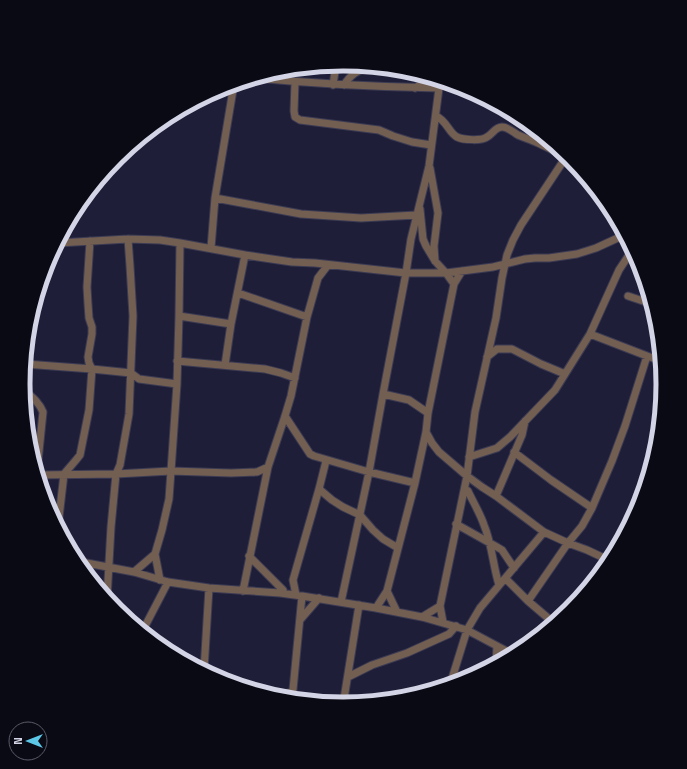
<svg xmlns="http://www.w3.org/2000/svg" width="687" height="769" font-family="'Titillium Web',sans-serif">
	<rect width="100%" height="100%" fill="#1f1e38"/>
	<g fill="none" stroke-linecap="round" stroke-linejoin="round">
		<g stroke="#3c3b54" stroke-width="9">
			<path id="street" d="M 256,78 C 317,84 378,87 439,88
				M 295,82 L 294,111 L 295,117 L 300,120 L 379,130 L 393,136 L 412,142 L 431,145
				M 333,85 L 336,65
				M 344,85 C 351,74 357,71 369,67
				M 415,88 L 432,78
				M 436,116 C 447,121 449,133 457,137 C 463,140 482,141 487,137 C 493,134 495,127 502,127 C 508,127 513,132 518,135 C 525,138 532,140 538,143 C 549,148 560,154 571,159
				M 430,168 L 438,213 L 434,246 L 435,261
				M 215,198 L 301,214 L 361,218 L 417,215
				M 420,209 L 423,239 L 426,246 L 435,261 L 446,273 L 454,284
				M 58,243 L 128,239 L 160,240 L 180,243 L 245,255 L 292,262 L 315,263 L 406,273 L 446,273 L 493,267 L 525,259 L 535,258 L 549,258 L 577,254 L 596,248 L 620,237 L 624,233
				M 211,248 L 215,198 L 234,84
				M 238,293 L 307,317
				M 628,296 L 652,304
				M 179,316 L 231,324
				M 590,334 L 647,356
				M 487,357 L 497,349 L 512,349 L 541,364 L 565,374
				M 177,361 L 265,369 L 281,373 L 295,378
				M 25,364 L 92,369 L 131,373 L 139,379 L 177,384
				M 225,365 L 231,324 L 245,255
				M 24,390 C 32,397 39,402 43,412 L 37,471
				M 383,394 L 409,400 L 428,413
				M 285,416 L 310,454 L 314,456 L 369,472 L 415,483
				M 426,432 L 432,443 L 439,452 L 467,476 L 482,487 L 496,496 L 544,532 L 568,543 L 587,550 L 602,557 L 609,563
				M 514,452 L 551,480 L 592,508
				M 469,457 L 497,448 L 510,437 L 555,390 L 590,334 L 619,270 L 633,249
				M 38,475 L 116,474 L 171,471 L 231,473 L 257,472 L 268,467
				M 319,489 L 332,500 L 343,507 L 360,515 L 373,530 L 383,539 L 398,548
				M 468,491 C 473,502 480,513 484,525 C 492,544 493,566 499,585
				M 496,496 L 522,435 L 525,421
				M 456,524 L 497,547 L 502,550 L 514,568
				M 58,526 L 64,474 L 76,460 L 80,455 L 89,410 L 92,369 L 89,363 L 88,357 L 92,334 L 92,327 L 89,318 L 88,304 L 87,287 L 90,241
				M 249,556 L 283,590
				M 76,561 L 134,572 L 168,582 L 209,588 L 280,593 L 302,596 L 376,608 L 422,617 L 467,630 L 514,655
				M 134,572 L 155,554
				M 506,579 L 528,601 L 555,624
				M 160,580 L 155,554 L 162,530 L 169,499 L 171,471 L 177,384 L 179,316 L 180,243
				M 243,591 L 268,467 L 285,416 L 291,396 L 307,317 L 318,278 L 328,265
				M 387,591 L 397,612
				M 296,595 L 293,580 L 319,489 L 326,461
				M 107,599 L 111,527 L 116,474 L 120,465 L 129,414 L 133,316 L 130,266 L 128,239
				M 528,601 L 568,543 L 582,526 L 592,508 L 612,461 L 625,426 L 647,356 L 662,361
				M 341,602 L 369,472 L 383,394 L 406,273 L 411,239 L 429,166 L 439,88 L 443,82
				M 376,608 L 387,591 L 415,483 L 426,432 L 428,413 L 454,284 L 462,271
				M 422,617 L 440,606
				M 300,620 L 319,598
				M 443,622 L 440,606 L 467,476 L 475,412 L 496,318 L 502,278 L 507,255 L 513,240 L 521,225 L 566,157
				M 142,632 L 168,582
				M 496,665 L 497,646
				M 199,669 L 248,685 L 275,696 L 278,698
				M 204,670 L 209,588
				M 348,677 L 372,665 L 407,653 L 449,634 L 456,626
				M 450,685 L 467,630 L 480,608 L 544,532
				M 275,696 L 293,692
				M 292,700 L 302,596
				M 343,705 L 359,605"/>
		</g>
		<use href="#street" stroke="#735f51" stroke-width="7"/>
	</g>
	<path d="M0 0H687V769H0ZM30 384a313 313 0 1 1 626 0a313 313 0 1 1-626 0Z" fill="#0a0a15" fill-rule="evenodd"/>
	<path fill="none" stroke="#d3d4e5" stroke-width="5" d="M30 384a313 313 0 1 1 626 0a313 313 0 1 1-626 0Z"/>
	<g transform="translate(28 741) rotate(270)"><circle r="19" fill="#0a0a15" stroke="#5a5b68"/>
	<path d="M0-3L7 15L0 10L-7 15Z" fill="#5cc7e7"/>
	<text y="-6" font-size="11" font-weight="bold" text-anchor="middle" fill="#d3d4e5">N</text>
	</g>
</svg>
